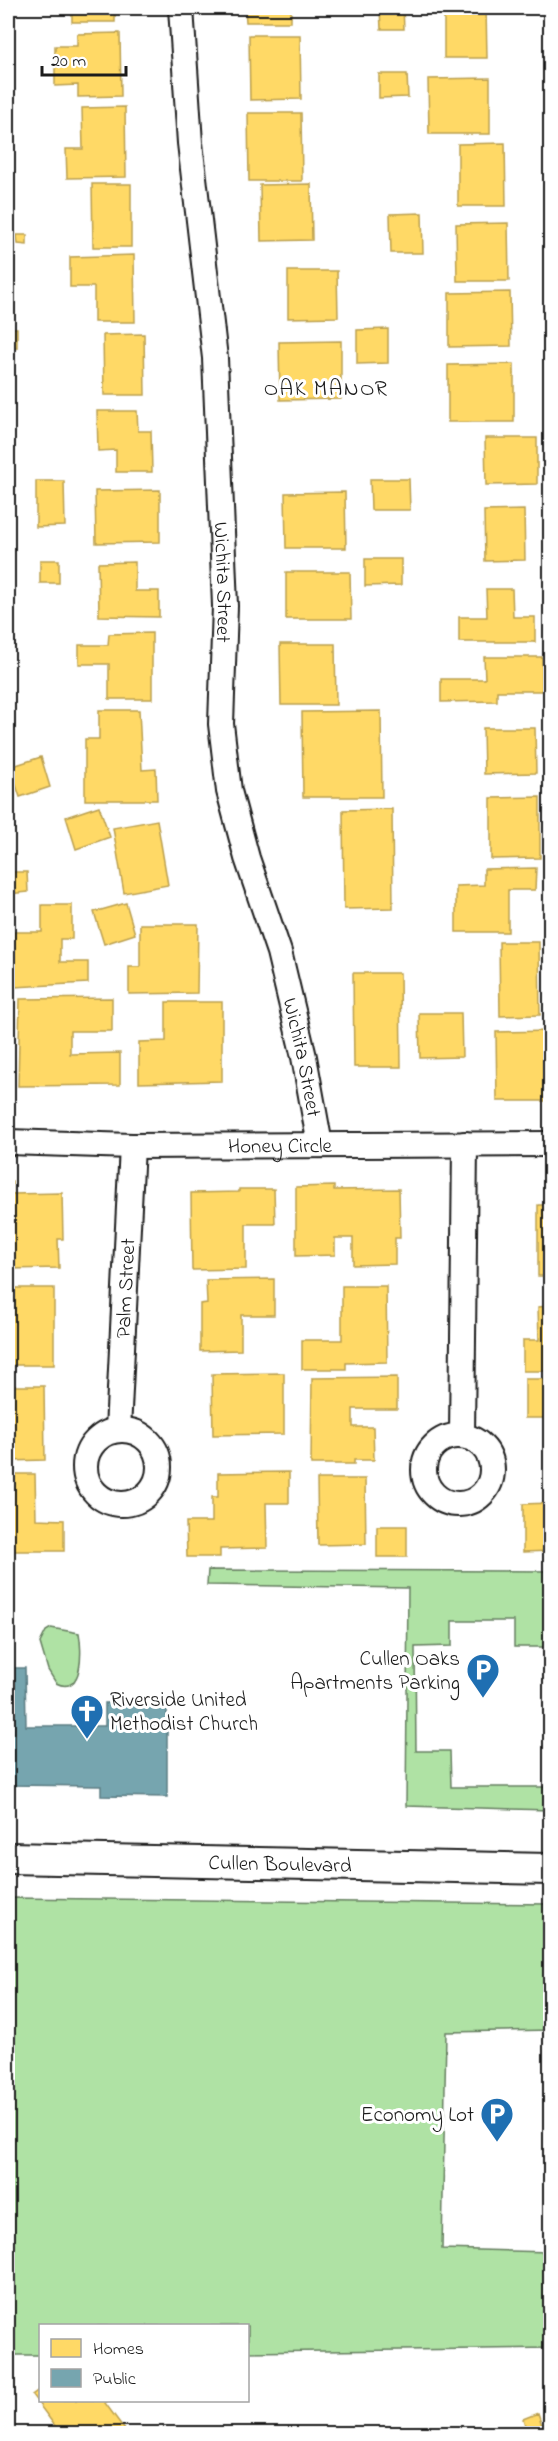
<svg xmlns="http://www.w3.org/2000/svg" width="558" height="2441" font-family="'Indie Flower',sans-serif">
	<rect width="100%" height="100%" fill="#fff"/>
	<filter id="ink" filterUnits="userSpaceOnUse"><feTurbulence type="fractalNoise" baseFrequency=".0167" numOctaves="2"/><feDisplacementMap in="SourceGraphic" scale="12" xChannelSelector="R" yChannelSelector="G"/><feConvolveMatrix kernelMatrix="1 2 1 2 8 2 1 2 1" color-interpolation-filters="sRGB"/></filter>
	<g filter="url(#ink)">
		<path fill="#afe2a4" stroke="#667f60" stroke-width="1.5" d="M 208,1570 L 550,1571 L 550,1647 L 514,1647 L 514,1621 L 452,1621 L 452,1646 L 415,1647 L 416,1751 L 450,1751 L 451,1787 L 550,1787 L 550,1810 L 406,1806 L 408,1588 L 207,1585 Z
			M 51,1628 L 79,1633 C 82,1649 84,1697 56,1683 L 48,1670 L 40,1643 L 46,1631 Z
			M 8,1898 L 550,1904 L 550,2030 L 446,2032 L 442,2249 L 550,2252 L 550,2348 L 248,2352 L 248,2326 L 40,2326 L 40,2355 L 8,2355 Z"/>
		<path fill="#ffd966" stroke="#bba050" stroke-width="1.5" d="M 72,8 L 115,8 L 115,22 L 72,22 Z
			M 245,8 L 291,8 L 291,22 L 246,22 Z
			M 380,8 L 403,8 L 404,29 L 381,29 Z
			M 444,8 L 486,8 L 487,58 L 444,58 Z
			M 120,33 L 121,96 L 78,97 L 78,85 L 55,86 L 55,46 L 77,46 L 77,34 Z
			M 249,35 L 300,35 L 301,99 L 250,100 Z
			M 379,74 L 407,74 L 408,97 L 379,98 Z
			M 490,78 L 490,134 L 429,134 L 428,79 Z
			M 125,107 L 126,177 L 67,178 L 66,149 L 83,149 L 82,108 Z
			M 248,113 L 301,113 L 302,181 L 249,181 Z
			M 505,143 L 506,206 L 458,206 L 458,144 Z
			M 92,184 L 131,184 L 131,247 L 93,247 Z
			M 311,184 L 312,240 L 261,241 L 260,185 Z
			M 422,213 L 423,253 L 391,253 L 390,214 Z
			M 508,223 L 509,281 L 457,281 L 456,224 Z
			M 17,235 L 27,235 L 27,245 L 18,244 Z
			M 134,255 L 135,322 L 94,322 L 94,287 L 70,287 L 70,257 Z
			M 288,271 L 337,271 L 338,317 L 288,318 Z
			M 510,292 L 511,346 L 449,347 L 449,293 Z
			M 8,328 L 17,328 L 17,348 L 8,348 Z
			M 388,329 L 388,363 L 357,364 L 357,330 Z
			M 144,334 L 145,395 L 104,395 L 103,335 Z
			M 341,341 L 341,399 L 280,400 L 279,342 Z
			M 514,364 L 514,422 L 448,422 L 448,365 Z
			M 97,411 L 137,411 L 138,431 L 151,431 L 152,472 L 116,472 L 116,450 L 98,451 Z
			M 485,438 L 537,438 L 537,484 L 486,485 Z
			M 370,479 L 409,479 L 410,510 L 371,510 Z
			M 36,481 L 64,481 L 65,526 L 36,527 Z
			M 160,490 L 160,542 L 96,543 L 95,491 Z
			M 345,492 L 346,548 L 286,548 L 285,493 Z
			M 524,510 L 525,560 L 485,561 L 484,511 Z
			M 365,559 L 401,559 L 401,585 L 365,586 Z
			M 40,560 L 59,560 L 59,583 L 40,583 Z
			M 135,562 L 135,591 L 159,591 L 159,617 L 99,616 L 98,563 Z
			M 286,572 L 350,572 L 351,619 L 286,619 Z
			M 486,589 L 512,589 L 513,617 L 535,617 L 535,642 L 459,642 L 459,617 L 487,617 Z
			M 152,633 L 152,699 L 109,699 L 109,664 L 79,664 L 79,645 L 108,645 L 109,634 Z
			M 280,644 L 335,644 L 336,705 L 281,705 Z
			M 484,657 L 542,657 L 542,691 L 497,691 L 497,701 L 441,702 L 441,679 L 485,679 Z
			M 99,710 L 139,710 L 142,770 L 156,769 L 157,800 L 85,800 L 85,739 L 99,739 Z
			M 381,711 L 382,797 L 303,797 L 302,712 Z
			M 483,728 L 535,728 L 536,773 L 484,774 Z
			M 41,757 L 50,787 L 20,797 L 10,767 Z
			M 540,797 L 540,858 L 491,859 L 491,798 Z
			M 99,806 L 110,837 L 76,849 L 66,817 Z
			M 392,809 L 393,908 L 344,909 L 343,810 Z
			M 157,820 L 168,885 L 124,893 L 113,828 Z
			M 8,832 L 8,872 L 27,872 L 28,892 L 8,894 Z
			M 536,868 L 535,890 L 508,890 L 508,932 L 456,932 L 456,886 L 484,885 L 484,869 Z
			M 126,903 L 135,934 L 104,944 L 94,912 Z
			M 42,905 L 72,905 L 72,939 L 60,939 L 60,962 L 88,962 L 88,983 L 14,987 L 14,932 L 42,932 Z
			M 140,924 L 198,924 L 197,993 L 129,994 L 129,967 L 140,967 Z
			M 499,942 L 539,942 L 540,1015 L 500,1016 Z
			M 353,973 L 400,973 L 401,1067 L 354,1067 Z
			M 112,998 L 112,1031 L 70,1031 L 70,1054 L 120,1053 L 120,1085 L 18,1086 L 20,999 Z
			M 166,1002 L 222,1002 L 222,1081 L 139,1083 L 139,1042 L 166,1041 Z
			M 419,1013 L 461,1013 L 462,1057 L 420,1058 Z
			M 550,1031 L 550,1101 L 497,1101 L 496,1032 Z
			M 8,1181 L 12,1181 L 12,1194 L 62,1193 L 63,1239 L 58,1239 L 59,1268 L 8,1269 L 8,1230 L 11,1230 L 11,1224 L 8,1224 Z
			M 334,1186 L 334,1190 L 399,1189 L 400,1238 L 395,1238 L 395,1264 L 353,1265 L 353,1238 L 335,1238 L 335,1255 L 296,1256 L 296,1187 Z
			M 239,1189 L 274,1189 L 275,1224 L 246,1224 L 246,1269 L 192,1270 L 191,1193 L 239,1192 Z
			M 538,1205 L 550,1205 L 550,1276 L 538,1276 Z
			M 274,1279 L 274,1315 L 241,1315 L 241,1350 L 200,1351 L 200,1304 L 207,1303 L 206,1280 Z
			M 342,1286 L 386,1286 L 387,1362 L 346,1363 L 346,1369 L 302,1369 L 302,1340 L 342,1340 Z
			M 10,1288 L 54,1288 L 54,1365 L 11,1365 Z
			M 550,1306 L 550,1367 L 546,1367 L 546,1371 L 523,1371 L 523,1340 L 539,1340 L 538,1307 Z
			M 284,1373 L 284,1434 L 213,1435 L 212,1374 Z
			M 397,1377 L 397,1409 L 353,1409 L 353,1427 L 373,1427 L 374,1460 L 354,1460 L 354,1464 L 311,1464 L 312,1378 Z
			M 525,1379 L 550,1379 L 550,1418 L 525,1418 Z
			M 8,1386 L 44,1386 L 45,1460 L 8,1461 Z
			M 289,1472 L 289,1503 L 266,1503 L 267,1548 L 220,1549 L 220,1557 L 187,1557 L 186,1522 L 212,1522 L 212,1497 L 218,1497 L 218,1473 Z
			M 8,1474 L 35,1474 L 36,1519 L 64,1520 L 64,1551 L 8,1551 Z
			M 317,1479 L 365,1479 L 366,1544 L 318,1545 Z
			M 550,1503 L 550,1551 L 523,1552 L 523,1504 Z
			M 377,1526 L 407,1526 L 407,1557 L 377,1557 Z
			M 40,2389 L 40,2400 L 109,2400 L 105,2403 L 128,2434 L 61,2434 L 32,2395 Z
			M 538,2413 L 545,2434 L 528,2434 L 523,2419 Z"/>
		<path fill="#76a5af" stroke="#5b7c83" stroke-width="1.5" d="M 8,1668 L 25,1668 L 26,1726 L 105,1726 L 105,1703 L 167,1703 L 167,1797 L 101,1796 L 101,1786 L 8,1785 Z"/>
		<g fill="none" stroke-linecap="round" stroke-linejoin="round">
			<g stroke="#1c1c1c" stroke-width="28">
				<g id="minor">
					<path id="s1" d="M 181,8 L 190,143 L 215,358 L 225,606 L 221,724 L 229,791 L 247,858 L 279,952 L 304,1057 L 320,1145"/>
					<path id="s2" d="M 8,1142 L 132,1146 L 550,1144"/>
					<path id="s3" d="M 118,1430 L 132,1146"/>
					<circle cx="122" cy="1467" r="37"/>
					<path d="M 462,1436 L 465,1144"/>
					<circle cx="458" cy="1470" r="34"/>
				</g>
			</g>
			<g stroke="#1c1c1c" stroke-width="34">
				<g id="tertiary">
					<path id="s4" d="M 8,1858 L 550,1869"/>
				</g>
			</g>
			<use href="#minor" stroke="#fff" stroke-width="24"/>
			<use href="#tertiary" stroke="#fff" stroke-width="30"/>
		</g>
	</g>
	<defs>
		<g id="parking-pin" transform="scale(1.725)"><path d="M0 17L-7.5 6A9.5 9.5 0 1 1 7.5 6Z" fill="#1f6fb2" stroke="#fff"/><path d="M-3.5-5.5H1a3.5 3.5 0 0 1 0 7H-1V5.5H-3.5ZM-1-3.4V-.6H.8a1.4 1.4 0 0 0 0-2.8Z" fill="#fff"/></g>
		<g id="church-pin" transform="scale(1.725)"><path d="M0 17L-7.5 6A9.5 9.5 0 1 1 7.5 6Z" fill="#1f6fb2" stroke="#fff"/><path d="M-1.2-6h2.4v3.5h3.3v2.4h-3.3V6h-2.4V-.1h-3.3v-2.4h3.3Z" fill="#fff"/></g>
	</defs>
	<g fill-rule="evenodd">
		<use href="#parking-pin" x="483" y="1670"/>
		<use href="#church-pin" x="87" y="1711"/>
		<use href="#parking-pin" x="497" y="2114"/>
	</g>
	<g text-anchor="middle" stroke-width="6" stroke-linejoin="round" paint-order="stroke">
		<g font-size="21" fill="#1c1c1c" stroke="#fff">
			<text dy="7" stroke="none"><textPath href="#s1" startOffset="576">Wichita Street</textPath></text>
			<text dy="7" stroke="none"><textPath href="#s1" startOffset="1062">Wichita Street</textPath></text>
			<text dy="7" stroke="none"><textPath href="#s2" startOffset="272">Honey Circle</textPath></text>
			<text dy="7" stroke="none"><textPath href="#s3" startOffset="142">Palm Street</textPath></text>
			<text dy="7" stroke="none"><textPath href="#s4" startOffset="272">Cullen Boulevard</textPath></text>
		</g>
		<g font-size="21" fill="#1c1c1c" stroke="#fff" text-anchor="end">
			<text x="460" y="1665">Cullen Oaks<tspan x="460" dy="24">Apartments Parking</tspan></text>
			<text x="110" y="1706" text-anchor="start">Riverside United<tspan x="110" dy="24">Methodist Church</tspan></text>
			<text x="474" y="2121">Economy Lot</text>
		</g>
		<g font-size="22" letter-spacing="1.5" fill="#1c1c1c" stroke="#fff">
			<text x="326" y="395">OAK MANOR</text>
		</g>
	</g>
	<rect width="558" height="2441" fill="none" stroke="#fff" stroke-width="30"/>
	<rect x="15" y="15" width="528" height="2411" fill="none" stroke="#1c1c1c" stroke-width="2" filter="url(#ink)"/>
	<rect x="39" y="2324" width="210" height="78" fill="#ffffff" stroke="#a4a4a4" stroke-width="1.5"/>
	<rect x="51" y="2339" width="30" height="18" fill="#ffd966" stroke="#a4a4a4" stroke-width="1.5"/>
	<text x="93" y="2354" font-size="18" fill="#1c1c1c">Homes</text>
	<rect x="51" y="2369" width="30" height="18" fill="#76a5af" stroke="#a4a4a4" stroke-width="1.5"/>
	<text x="93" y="2384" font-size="18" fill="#1c1c1c">Public</text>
	<path d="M42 66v9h84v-9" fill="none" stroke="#1c1c1c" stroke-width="3"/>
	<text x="51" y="66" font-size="18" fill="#1c1c1c" stroke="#ffffff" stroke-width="4.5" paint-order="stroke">20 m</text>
</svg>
